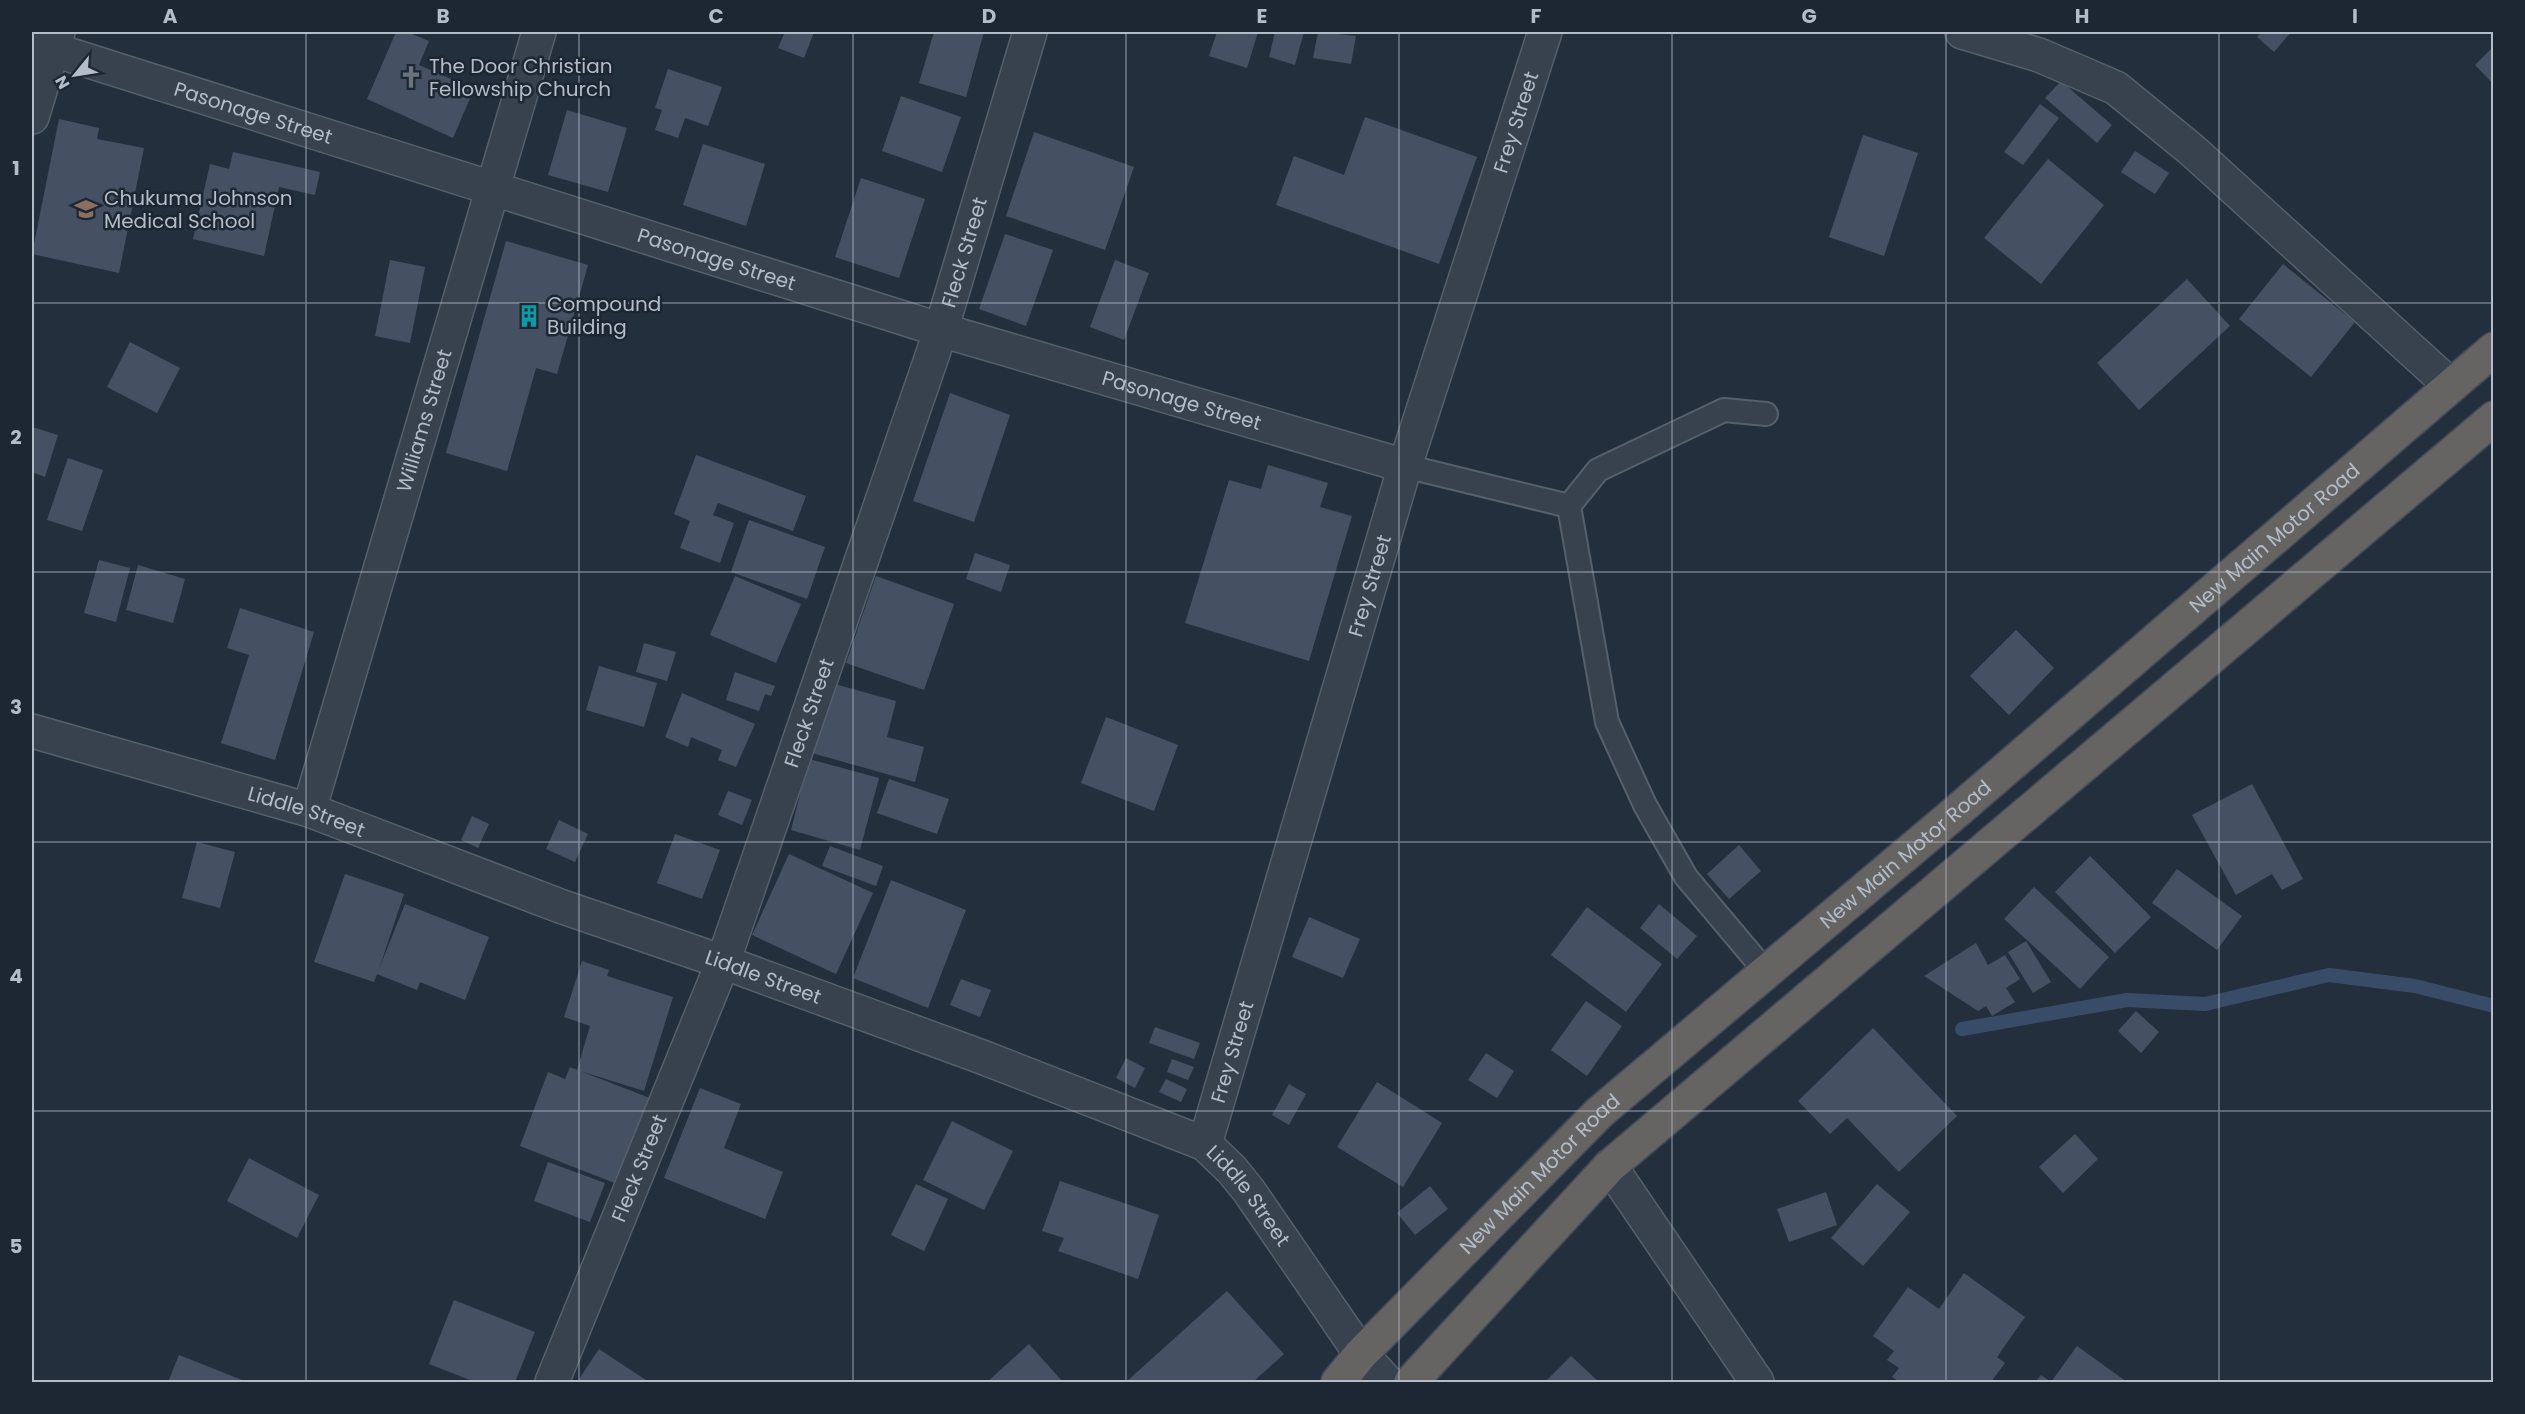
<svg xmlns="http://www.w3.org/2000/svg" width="2525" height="1414" font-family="Poppins,sans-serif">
	<rect width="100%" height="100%" fill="#242f3e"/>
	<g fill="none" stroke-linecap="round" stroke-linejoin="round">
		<path stroke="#394c67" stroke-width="14" d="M 1962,1029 L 2127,1000 L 2205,1004 L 2329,975 L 2415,986 L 2494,1006"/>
	</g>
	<path fill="#455162" d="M 396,32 L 407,32 L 429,41 L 419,65 L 474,89 L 453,138 L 367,99 Z
		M 785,32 L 814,32 L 804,58 L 778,48 Z
		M 934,32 L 984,32 L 966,97 L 919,83 Z
		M 1217,32 L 1258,32 L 1247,68 L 1209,56 Z
		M 1275,32 L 1304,32 L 1295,65 L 1269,57 Z
		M 1318,32 L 1356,36 L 1351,64 L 1313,58 Z
		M 2262,32 L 2291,32 L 2274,52 L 2257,37 Z
		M 2494,46 L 2494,85 L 2475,65 Z
		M 668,69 L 722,87 L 708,126 L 685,118 L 678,138 L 655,130 L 662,110 L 655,108 Z
		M 2061,81 L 2112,125 L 2097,143 L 2045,98 Z
		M 901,96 L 961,117 L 942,172 L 882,151 Z
		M 2040,104 L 2059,118 L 2023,165 L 2004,152 Z
		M 567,110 L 627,128 L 608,192 L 548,175 Z
		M 1365,117 L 1477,157 L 1439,264 L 1276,205 L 1294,156 L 1344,175 Z
		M 59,119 L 99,128 L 97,139 L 144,148 L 119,273 L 32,254 Z
		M 1034,132 L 1134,167 L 1105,250 L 1006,216 Z
		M 1863,135 L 1918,153 L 1884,256 L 1829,237 Z
		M 703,144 L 765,164 L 746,226 L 683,205 Z
		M 2135,151 L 2169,173 L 2155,194 L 2121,172 Z
		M 233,152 L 320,172 L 315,195 L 279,187 L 264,256 L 193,239 L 210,164 L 229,169 Z
		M 2048,159 L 2104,205 L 2041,284 L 1984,238 Z
		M 861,178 L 925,199 L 899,278 L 835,257 Z
		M 1005,234 L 1053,250 L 1026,326 L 979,309 Z
		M 506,241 L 588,265 L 557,374 L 536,368 L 507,471 L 446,453 Z
		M 390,260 L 425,267 L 410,343 L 375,336 Z
		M 1115,260 L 1149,273 L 1124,340 L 1090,327 Z
		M 2283,264 L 2355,322 L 2311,377 L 2239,319 Z
		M 2187,279 L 2230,326 L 2139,410 L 2097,363 Z
		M 130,342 L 180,368 L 157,413 L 107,387 Z
		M 950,393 L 1010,415 L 974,522 L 913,501 Z
		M 32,427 L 58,435 L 45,477 L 32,472 Z
		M 696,455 L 806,496 L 793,531 L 718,503 L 713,515 L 734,523 L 720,563 L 680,548 L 690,521 L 674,514 Z
		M 68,458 L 103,470 L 82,531 L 47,520 Z
		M 1268,465 L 1328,483 L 1320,507 L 1352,516 L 1309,661 L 1185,623 L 1229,480 L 1261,489 Z
		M 749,520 L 825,547 L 807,599 L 731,572 Z
		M 975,553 L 1010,565 L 1001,592 L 966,579 Z
		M 99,560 L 130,568 L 116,622 L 84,613 Z
		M 138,565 L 185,579 L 173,623 L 126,610 Z
		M 735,576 L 801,604 L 776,663 L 710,635 Z
		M 876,576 L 954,604 L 924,690 L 846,663 Z
		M 240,608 L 314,632 L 275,760 L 221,743 L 249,655 L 227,648 Z
		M 2016,630 L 2054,668 L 2009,715 L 1970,676 Z
		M 644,643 L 676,652 L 667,681 L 636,672 Z
		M 599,666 L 657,683 L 644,727 L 586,710 Z
		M 735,672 L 775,686 L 771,696 L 765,694 L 759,711 L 726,700 Z
		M 831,683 L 896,701 L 887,737 L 924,747 L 915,782 L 812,753 Z
		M 682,693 L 755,724 L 736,767 L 718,760 L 722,750 L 691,737 L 688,747 L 665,737 Z
		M 1106,717 L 1178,745 L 1154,811 L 1081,783 Z
		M 809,759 L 879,778 L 860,850 L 791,830 Z
		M 889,779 L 949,799 L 937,834 L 877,813 Z
		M 2252,784 L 2303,879 L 2282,890 L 2272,874 L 2236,895 L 2192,815 Z
		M 728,791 L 752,800 L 742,825 L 718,815 Z
		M 472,816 L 489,824 L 478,848 L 461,840 Z
		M 559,820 L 588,834 L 575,862 L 546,849 Z
		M 675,834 L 720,850 L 702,899 L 657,883 Z
		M 197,842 L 235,852 L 220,908 L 182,898 Z
		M 1739,845 L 1761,871 L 1729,899 L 1707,874 Z
		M 830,846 L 883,866 L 876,886 L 822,866 Z
		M 789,854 L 873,893 L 836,974 L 752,935 Z
		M 2090,856 L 2151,917 L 2115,953 L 2055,892 Z
		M 2177,869 L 2242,916 L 2217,950 L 2152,903 Z
		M 345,874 L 404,894 L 379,969 L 405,904 L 489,937 L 465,1000 L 420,982 L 417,990 L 377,974 L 374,982 L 314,962 Z
		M 891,880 L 966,910 L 928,1008 L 853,978 Z
		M 2034,887 L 2109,957 L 2080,989 L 2004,919 Z
		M 1659,904 L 1697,936 L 1677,959 L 1640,928 Z
		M 1587,907 L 1662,964 L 1626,1012 L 1551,955 Z
		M 1309,917 L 1360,939 L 1343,978 L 1292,957 Z
		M 2026,941 L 2051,982 L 2033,993 L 2008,952 Z
		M 1976,943 L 1988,965 L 2005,955 L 2020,979 L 2006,988 L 2015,1002 L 1992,1016 L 1986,1006 L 1978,1011 L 1924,976 Z
		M 582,961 L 609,970 L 607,976 L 673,997 L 644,1091 L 580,1071 L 650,1098 L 617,1184 L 520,1146 L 548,1072 L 565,1079 L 570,1067 L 577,1070 L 590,1026 L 564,1017 Z
		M 961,979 L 991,990 L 980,1017 L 950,1005 Z
		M 1586,1001 L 1622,1026 L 1587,1076 L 1551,1050 Z
		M 2136,1011 L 2159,1032 L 2141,1053 L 2118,1031 Z
		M 1155,1027 L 1200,1043 L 1194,1059 L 1149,1043 Z
		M 1873,1028 L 1957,1116 L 1899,1172 L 1847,1118 L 1830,1134 L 1798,1101 Z
		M 1486,1053 L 1514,1071 L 1497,1098 L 1468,1080 Z
		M 1126,1058 L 1145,1068 L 1135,1088 L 1116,1078 Z
		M 1172,1059 L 1194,1067 L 1188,1080 L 1167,1072 Z
		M 1166,1079 L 1187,1089 L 1181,1102 L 1159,1092 Z
		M 1377,1082 L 1442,1123 L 1403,1187 L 1337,1147 Z
		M 1289,1084 L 1306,1094 L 1289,1125 L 1272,1115 Z
		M 700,1088 L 741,1104 L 724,1148 L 783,1172 L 765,1219 L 664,1178 Z
		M 952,1121 L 1013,1151 L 984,1210 L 923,1180 Z
		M 2075,1134 L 2098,1159 L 2063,1193 L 2039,1167 Z
		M 249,1158 L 319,1195 L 297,1238 L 227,1201 Z
		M 548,1162 L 605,1183 L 590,1222 L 534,1201 Z
		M 1060,1181 L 1159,1215 L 1138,1279 L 1058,1251 L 1064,1238 L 1042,1231 Z
		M 916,1184 L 948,1199 L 924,1251 L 891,1235 Z
		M 1877,1184 L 1910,1212 L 1863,1266 L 1831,1238 Z
		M 1430,1186 L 1448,1209 L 1415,1235 L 1397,1213 Z
		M 1826,1192 L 1837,1225 L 1789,1242 L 1777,1209 Z
		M 1964,1273 L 2025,1317 L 1997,1357 L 2005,1363 L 1991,1382 L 1900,1382 L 1892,1377 L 1899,1368 L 1887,1360 L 1894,1351 L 1873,1336 L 1908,1287 L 1939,1309 Z
		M 1227,1291 L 1284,1354 L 1253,1382 L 1126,1382 Z
		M 454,1300 L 535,1332 L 515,1382 L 475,1382 L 429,1364 Z
		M 1029,1344 L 1063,1382 L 987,1382 Z
		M 2077,1346 L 2127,1382 L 2035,1382 L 2041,1375 L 2051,1382 Z
		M 599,1349 L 649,1382 L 577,1382 Z
		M 179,1355 L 247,1382 L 168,1382 Z
		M 1571,1356 L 1599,1382 L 1545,1382 Z"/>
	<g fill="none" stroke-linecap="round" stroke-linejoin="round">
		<g stroke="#565f6c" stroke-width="26">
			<path id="service" d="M 1405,466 L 1569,506
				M 1766,972 L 1686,877 L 1645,805 L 1607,722 L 1569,506 L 1598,470 L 1724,410 L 1766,414"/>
		</g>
		<g stroke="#565f6c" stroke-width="36">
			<g id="minor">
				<path d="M 1962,32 L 2039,55 L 2116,88 L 2193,151 L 2450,385"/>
				<path id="s1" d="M 32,43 L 941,330 L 1405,466"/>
				<path d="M 32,117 L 58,32"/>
				<path id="s2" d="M 32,731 L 309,810 L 560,906 L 723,962 L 982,1057 L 1205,1144 L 1232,1170 L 1249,1191 L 1361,1354 L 1387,1382"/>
				<path id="s3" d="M 309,810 L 539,32"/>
				<path id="s4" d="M 1205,1144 L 1405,466 L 1545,32"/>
				<path d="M 1610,1166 L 1757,1382"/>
				<path id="s5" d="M 552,1382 L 723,962 L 941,330 L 1030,32"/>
			</g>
		</g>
		<g stroke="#434c59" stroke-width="36">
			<g id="trunk">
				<path id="s6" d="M 1338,1382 L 1361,1354 L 1600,1112 L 1949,818 L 2494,349"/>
				<path d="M 1411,1382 L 1610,1166 L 2494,418"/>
			</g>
		</g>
		<use href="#service" stroke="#38414e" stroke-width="22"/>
		<use href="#minor" stroke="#38414e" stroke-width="33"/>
		<use href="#trunk" stroke="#656462" stroke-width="33"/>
	</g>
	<path fill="none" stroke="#b4bcc9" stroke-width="1.5" stroke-opacity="0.55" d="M 306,32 L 306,1382M 579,32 L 579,1382M 853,32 L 853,1382M 1126,32 L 1126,1382M 1399,32 L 1399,1382M 1672,32 L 1672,1382M 1946,32 L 1946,1382M 2219,32 L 2219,1382M 32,303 L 2494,303M 32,572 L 2494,572M 32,842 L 2494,842M 32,1111 L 2494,1111"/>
	<defs>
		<g id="church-bare" transform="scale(1.8)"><path d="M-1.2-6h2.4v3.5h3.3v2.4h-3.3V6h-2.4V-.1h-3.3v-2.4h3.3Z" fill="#6b7280" stroke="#1d2633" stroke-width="2.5" paint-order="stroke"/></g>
		<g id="school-bare" transform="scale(1.8)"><path d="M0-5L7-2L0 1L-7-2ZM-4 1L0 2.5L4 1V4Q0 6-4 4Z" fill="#8d6e63" stroke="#1d2633" stroke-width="2.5" paint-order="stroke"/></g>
		<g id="building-bare" transform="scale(1.8)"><path d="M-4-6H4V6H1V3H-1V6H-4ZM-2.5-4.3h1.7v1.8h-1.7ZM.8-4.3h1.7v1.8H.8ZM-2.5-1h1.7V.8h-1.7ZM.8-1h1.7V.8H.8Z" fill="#0f9aa8" stroke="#1d2633" stroke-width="2.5" paint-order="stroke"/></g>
	</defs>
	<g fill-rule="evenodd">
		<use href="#church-bare" x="411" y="77"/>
		<use href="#school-bare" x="86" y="209"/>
		<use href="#building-bare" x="529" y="316"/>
	</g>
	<g text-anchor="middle" stroke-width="5" stroke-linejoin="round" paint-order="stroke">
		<g font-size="20" fill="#b4bcc9" stroke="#1d2633" text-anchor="start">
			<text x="429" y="73">The Door Christian<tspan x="429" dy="23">Fellowship Church</tspan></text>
			<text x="104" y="205">Chukuma Johnson<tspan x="104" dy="23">Medical School</tspan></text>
			<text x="547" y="311">Compound<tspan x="547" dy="23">Building</tspan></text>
		</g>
		<g font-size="20" fill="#b4bcc9" stroke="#1d2633">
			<text dy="7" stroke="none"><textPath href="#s1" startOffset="232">Pasonage Street</textPath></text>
			<text dy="7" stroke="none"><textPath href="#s4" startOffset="1068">Frey Street</textPath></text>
			<text dy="7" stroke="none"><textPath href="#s5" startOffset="1203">Fleck Street</textPath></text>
			<text dy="7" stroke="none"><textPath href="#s1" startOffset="718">Pasonage Street</textPath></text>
			<text dy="7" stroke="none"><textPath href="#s1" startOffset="1204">Pasonage Street</textPath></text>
			<text dy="7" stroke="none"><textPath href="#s3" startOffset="406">Williams Street</textPath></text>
			<text dy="7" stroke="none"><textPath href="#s6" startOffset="1262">New Main Motor Road</textPath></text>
			<text dy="7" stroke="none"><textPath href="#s4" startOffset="582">Frey Street</textPath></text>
			<text dy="7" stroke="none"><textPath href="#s5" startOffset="717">Fleck Street</textPath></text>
			<text dy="7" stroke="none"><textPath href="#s2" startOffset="286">Liddle Street</textPath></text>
			<text dy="7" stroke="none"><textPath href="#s6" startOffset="776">New Main Motor Road</textPath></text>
			<text dy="7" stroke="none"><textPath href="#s2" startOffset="772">Liddle Street</textPath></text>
			<text dy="7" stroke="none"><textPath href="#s4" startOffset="96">Frey Street</textPath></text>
			<text dy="7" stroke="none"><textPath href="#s5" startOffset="231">Fleck Street</textPath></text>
			<text dy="7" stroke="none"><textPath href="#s6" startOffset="290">New Main Motor Road</textPath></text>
			<text dy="7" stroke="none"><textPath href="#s2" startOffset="1312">Liddle Street</textPath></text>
		</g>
	</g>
	<rect width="2525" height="1414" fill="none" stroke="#1d2633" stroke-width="66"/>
	<g transform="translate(75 75) rotate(240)" stroke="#1d2633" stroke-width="4.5" paint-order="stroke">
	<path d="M0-4.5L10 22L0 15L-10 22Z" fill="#b4bcc9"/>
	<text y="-9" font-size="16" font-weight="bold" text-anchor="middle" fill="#b4bcc9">N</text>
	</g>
	<rect x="33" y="33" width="2459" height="1348" fill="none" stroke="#b4bcc9" stroke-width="2"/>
	<g font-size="20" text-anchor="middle" font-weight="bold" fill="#b4bcc9">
		<text x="170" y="23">A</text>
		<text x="443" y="23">B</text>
		<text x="716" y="23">C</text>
		<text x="989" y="23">D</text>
		<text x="1262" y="23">E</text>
		<text x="1536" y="23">F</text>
		<text x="1809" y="23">G</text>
		<text x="2082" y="23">H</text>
		<text x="2355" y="23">I</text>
		<text x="16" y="175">1</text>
		<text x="16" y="444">2</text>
		<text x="16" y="714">3</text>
		<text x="16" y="983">4</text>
		<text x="16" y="1253">5</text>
	</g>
</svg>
